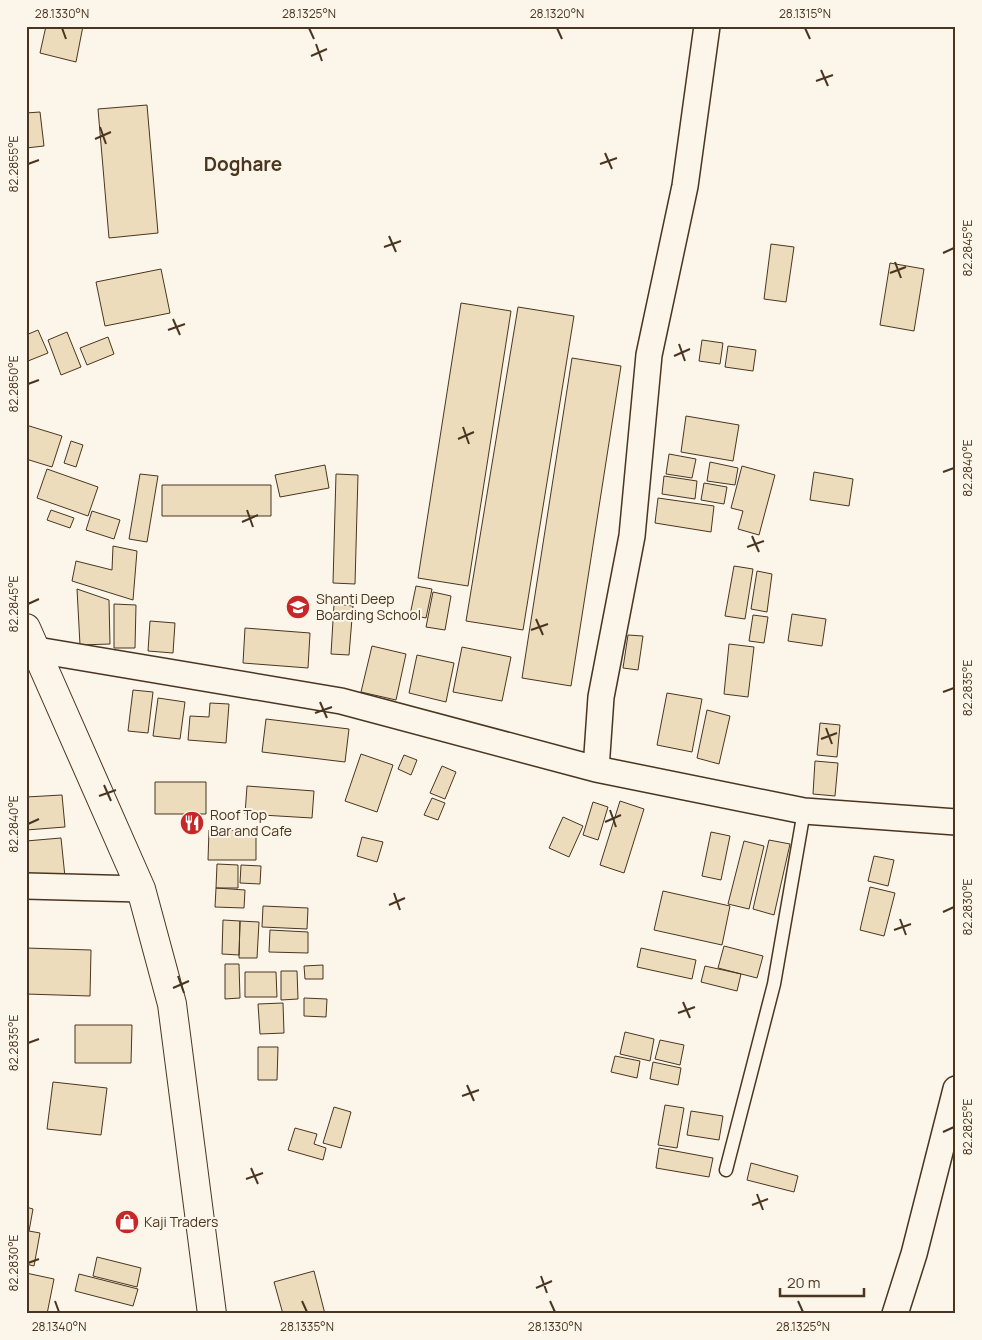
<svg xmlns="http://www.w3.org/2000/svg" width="982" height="1340" font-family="Manrope,sans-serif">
	<rect width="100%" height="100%" fill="#fbf6e9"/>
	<path fill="#ecdcbc" stroke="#4a3520" d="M 46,26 L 83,26 L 76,62 L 40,53 Z
		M 147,105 L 158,233 L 109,238 L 98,109 Z
		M 40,112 L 44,146 L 26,148 L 26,113 Z
		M 771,244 L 794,247 L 786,302 L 764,299 Z
		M 890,263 L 924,269 L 914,331 L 880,325 Z
		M 161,269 L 170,313 L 105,326 L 96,282 Z
		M 461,303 L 511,311 L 468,586 L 418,578 Z
		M 518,307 L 574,316 L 523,630 L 466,621 Z
		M 38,330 L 48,353 L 28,361 L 26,335 Z
		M 67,332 L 81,367 L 61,375 L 48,340 Z
		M 108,337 L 114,354 L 87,365 L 80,348 Z
		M 702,340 L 723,343 L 720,364 L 699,361 Z
		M 728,346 L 756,350 L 753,371 L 725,367 Z
		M 572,358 L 621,366 L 571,686 L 522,678 Z
		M 686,416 L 739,425 L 733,461 L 681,452 Z
		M 26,425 L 62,436 L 52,467 L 26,459 Z
		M 71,441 L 83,445 L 76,467 L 64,463 Z
		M 669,454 L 696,459 L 692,478 L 666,474 Z
		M 710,462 L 738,468 L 735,485 L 707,481 Z
		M 325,465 L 329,488 L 280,497 L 275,475 Z
		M 742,466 L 775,475 L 759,535 L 738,529 L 743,511 L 731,508 Z
		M 47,469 L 98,487 L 88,516 L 37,498 Z
		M 814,472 L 853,479 L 849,506 L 810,500 Z
		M 140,474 L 158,476 L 147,542 L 129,539 Z
		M 336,474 L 358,475 L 355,584 L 333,583 Z
		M 664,476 L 697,481 L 695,499 L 662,494 Z
		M 704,483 L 727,487 L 724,504 L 701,500 Z
		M 162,485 L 271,485 L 271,516 L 162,516 Z
		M 658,498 L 714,506 L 711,532 L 655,523 Z
		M 51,510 L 74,518 L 70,528 L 47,520 Z
		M 92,511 L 120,520 L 114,539 L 86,530 Z
		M 113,546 L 137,551 L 133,600 L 72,581 L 76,561 L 112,570 Z
		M 734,566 L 753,569 L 745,619 L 725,616 Z
		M 757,571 L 772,574 L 767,612 L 751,609 Z
		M 416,586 L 432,589 L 426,618 L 410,615 Z
		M 77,589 L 109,600 L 110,644 L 80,645 Z
		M 433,592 L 451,596 L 445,630 L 426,627 Z
		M 114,604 L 136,605 L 135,648 L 114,648 Z
		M 334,604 L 353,606 L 349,655 L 331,654 Z
		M 792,614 L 826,619 L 822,646 L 788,641 Z
		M 753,615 L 768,617 L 764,643 L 749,641 Z
		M 150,621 L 175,623 L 173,653 L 148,651 Z
		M 245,628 L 310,633 L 308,668 L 243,663 Z
		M 628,635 L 643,636 L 638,670 L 623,668 Z
		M 729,644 L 754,647 L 748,697 L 724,694 Z
		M 372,646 L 406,654 L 396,700 L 361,692 Z
		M 462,647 L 511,657 L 502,701 L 453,692 Z
		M 417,655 L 454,663 L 446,702 L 409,693 Z
		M 133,690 L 153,692 L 148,733 L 128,731 Z
		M 667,693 L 702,699 L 692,752 L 657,745 Z
		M 158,698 L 185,702 L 180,739 L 153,736 Z
		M 210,703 L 229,704 L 226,743 L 188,740 L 190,716 L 209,717 Z
		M 707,710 L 730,716 L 719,764 L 697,758 Z
		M 266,719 L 349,729 L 345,762 L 262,752 Z
		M 820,723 L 840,725 L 837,757 L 817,755 Z
		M 361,754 L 393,765 L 377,812 L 345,801 Z
		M 404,755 L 417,760 L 411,775 L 398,769 Z
		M 815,761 L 838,763 L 835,796 L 813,794 Z
		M 442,766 L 456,772 L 445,799 L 430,793 Z
		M 155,782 L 206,782 L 206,814 L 155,814 Z
		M 247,786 L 314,791 L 312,818 L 245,814 Z
		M 62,795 L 65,827 L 26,830 L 26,797 Z
		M 432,798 L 445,803 L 438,820 L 424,815 Z
		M 620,801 L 644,809 L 624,873 L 600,865 Z
		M 593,802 L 608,807 L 598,840 L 583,835 Z
		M 563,817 L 583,826 L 569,857 L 549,848 Z
		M 209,830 L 256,831 L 256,860 L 208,860 Z
		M 711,832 L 730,836 L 721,880 L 702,876 Z
		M 362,837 L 383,842 L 377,862 L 357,856 Z
		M 61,838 L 65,877 L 26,880 L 26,841 Z
		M 769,840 L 790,844 L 774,915 L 753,909 Z
		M 744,841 L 764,846 L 749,909 L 728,904 Z
		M 874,856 L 894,860 L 888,886 L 868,881 Z
		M 217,864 L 238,865 L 238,888 L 216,888 Z
		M 241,865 L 261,866 L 260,884 L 240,883 Z
		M 870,887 L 895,893 L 884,936 L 860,930 Z
		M 216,888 L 245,890 L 244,908 L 215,907 Z
		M 663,891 L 730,906 L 722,945 L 654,930 Z
		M 263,906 L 308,908 L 307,929 L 262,927 Z
		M 223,920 L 240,921 L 239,955 L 222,954 Z
		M 240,921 L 259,922 L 257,958 L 239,958 Z
		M 270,930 L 308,932 L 308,953 L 269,952 Z
		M 724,946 L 763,956 L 757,978 L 718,968 Z
		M 26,948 L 91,950 L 90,996 L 26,994 Z
		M 641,948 L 696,960 L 692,979 L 637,967 Z
		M 225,964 L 239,964 L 240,998 L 225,999 Z
		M 323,965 L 323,979 L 305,979 L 304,966 Z
		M 705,966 L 741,974 L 737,991 L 701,982 Z
		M 281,971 L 297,971 L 298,999 L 281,1000 Z
		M 245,972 L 276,972 L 277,997 L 245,997 Z
		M 304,998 L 327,999 L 326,1017 L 304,1016 Z
		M 283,1003 L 284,1033 L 260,1034 L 258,1004 Z
		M 75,1025 L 132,1025 L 131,1063 L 75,1063 Z
		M 625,1032 L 654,1039 L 650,1061 L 620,1054 Z
		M 660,1040 L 684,1045 L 680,1065 L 655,1059 Z
		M 258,1047 L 278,1047 L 277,1080 L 258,1080 Z
		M 615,1056 L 640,1061 L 637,1078 L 611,1072 Z
		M 653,1062 L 681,1068 L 678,1085 L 650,1079 Z
		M 53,1082 L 107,1088 L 101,1135 L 47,1129 Z
		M 665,1105 L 684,1108 L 677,1148 L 658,1145 Z
		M 334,1107 L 351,1112 L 341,1148 L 323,1143 Z
		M 691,1111 L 723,1116 L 719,1140 L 687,1135 Z
		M 295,1128 L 317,1134 L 314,1144 L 326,1148 L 323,1160 L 288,1150 Z
		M 659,1148 L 713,1158 L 709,1177 L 656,1168 Z
		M 751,1163 L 798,1176 L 794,1192 L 747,1180 Z
		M 26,1207 L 33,1209 L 29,1231 L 40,1233 L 34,1266 L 26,1264 Z
		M 97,1257 L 141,1268 L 137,1287 L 93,1276 Z
		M 314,1271 L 325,1314 L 283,1314 L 274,1282 Z
		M 26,1273 L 54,1279 L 47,1314 L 26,1314 Z
		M 79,1274 L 138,1289 L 133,1306 L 75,1291 Z"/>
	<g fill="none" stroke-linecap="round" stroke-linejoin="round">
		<g stroke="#4a3520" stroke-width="15">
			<path id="service" d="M 726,1170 L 774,984 L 804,811"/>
		</g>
		<g stroke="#4a3520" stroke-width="28">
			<path id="minor" d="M 37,650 L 341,701 L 596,769 L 804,811 L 956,822
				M 596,769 L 601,697 L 632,536 L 649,355 L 685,186 L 707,26
				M 26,886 L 141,889
				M 895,1314 L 914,1254 L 956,1089"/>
		</g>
		<g stroke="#4a3520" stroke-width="30">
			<path id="secondary" d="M 26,628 L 141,889 L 172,1004 L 212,1314"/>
		</g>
		<use href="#service" stroke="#fbf6e9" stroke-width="12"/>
		<use href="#minor" stroke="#fbf6e9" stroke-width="25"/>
		<use href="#secondary" stroke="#fbf6e9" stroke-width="28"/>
	</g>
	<path fill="none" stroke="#4a3520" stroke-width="2" d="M 62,28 L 66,39M 309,28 L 314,39M 557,28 L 562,39M 805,28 L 810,39M 316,44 L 322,61M 311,56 L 327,49M 821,70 L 828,86M 816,81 L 833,75M 100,127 L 106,144M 95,139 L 111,132M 605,153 L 612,169M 28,164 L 39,160M 600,164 L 617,158M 389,236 L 396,252M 384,247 L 401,241M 943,253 L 954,248M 895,262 L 901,278M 890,273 L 906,267M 173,319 L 180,335M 168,330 L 185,324M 679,344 L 685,361M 674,356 L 690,349M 28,384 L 39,380M 463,427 L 469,444M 458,439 L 474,432M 943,472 L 954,468M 247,510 L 253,527M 242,522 L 258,515M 752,536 L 759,552M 747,547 L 764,541M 28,604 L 39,599M 536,619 L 543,635M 531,630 L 548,624M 943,692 L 954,688M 320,702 L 327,718M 315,713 L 332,707M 826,728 L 832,744M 821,739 L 837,733M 104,785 L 111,801M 99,796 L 116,790M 610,810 L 616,827M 605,822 L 621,815M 28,824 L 39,819M 394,893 L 400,910M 389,905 L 405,898M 943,912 L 954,907M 900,919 L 906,935M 894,930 L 911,924M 178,976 L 184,993M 173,988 L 189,981M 683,1002 L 690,1018M 678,1013 L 695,1007M 28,1043 L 39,1039M 467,1085 L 474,1101M 462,1096 L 479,1090M 943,1132 L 954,1127M 251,1168 L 258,1184M 246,1179 L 263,1173M 757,1194 L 763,1210M 752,1205 L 768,1199M 28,1263 L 39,1259M 541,1276 L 547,1293M 536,1288 L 552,1281M 55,1301 L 59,1312M 302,1301 L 307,1312M 550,1301 L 555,1312M 798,1301 L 803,1312"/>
	<defs>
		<g id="school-disc" transform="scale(1.25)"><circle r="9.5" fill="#c62828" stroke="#fbf6e9"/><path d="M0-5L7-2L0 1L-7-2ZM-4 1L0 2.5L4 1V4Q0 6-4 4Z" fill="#fff"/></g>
		<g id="restaurant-disc" transform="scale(1.25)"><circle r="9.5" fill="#c62828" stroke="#fbf6e9"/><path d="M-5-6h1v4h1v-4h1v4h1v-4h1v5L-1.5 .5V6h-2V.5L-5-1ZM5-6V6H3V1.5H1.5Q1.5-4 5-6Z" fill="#fff"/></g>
		<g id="shop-disc" transform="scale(1.25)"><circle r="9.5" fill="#c62828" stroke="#fbf6e9"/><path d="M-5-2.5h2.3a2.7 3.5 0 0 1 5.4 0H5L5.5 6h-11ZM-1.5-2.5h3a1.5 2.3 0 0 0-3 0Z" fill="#fff"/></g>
	</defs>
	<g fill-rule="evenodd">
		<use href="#school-disc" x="298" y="607"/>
		<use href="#restaurant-disc" x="192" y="823"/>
		<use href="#shop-disc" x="127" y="1222"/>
	</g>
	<g text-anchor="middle" stroke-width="4" stroke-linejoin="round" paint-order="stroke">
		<g font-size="14" fill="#4a3520" stroke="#fbf6e9" text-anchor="start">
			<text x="316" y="604">Shanti Deep<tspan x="316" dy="16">Boarding School</tspan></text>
			<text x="210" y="820">Roof Top<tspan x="210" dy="16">Bar and Cafe</tspan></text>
			<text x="144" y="1227">Kaji Traders</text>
		</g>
		<g font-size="19" font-weight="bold" fill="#4a3520" stroke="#fbf6e9">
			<text x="243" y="171">Doghare</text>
		</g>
	</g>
	<rect width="982" height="1340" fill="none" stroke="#fbf6e9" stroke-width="55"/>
	<path d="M780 1288v8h84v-8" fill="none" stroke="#4a3520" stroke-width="2.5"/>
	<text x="787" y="1288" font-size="15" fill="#4a3520" stroke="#fbf6e9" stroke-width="4" paint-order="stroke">20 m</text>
	<rect x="28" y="28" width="926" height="1284" fill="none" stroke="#4a3520" stroke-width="2"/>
	<g font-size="12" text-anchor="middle" fill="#4a3520">
		<text x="62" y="18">28.1330°N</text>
		<text x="309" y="18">28.1325°N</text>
		<text x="557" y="18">28.1320°N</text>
		<text x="805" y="18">28.1315°N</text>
		<text transform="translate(14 164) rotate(-90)" y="4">82.2855°E</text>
		<text transform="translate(968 248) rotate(-90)" y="4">82.2845°E</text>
		<text transform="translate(14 384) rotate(-90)" y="4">82.2850°E</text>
		<text transform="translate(968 468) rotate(-90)" y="4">82.2840°E</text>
		<text transform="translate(14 604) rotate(-90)" y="4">82.2845°E</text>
		<text transform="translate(968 688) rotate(-90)" y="4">82.2835°E</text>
		<text transform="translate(14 824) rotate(-90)" y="4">82.2840°E</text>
		<text transform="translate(968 907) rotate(-90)" y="4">82.2830°E</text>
		<text transform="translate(14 1043) rotate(-90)" y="4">82.2835°E</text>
		<text transform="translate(968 1127) rotate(-90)" y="4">82.2825°E</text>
		<text transform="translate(14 1263) rotate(-90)" y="4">82.2830°E</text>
		<text x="59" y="1331">28.1340°N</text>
		<text x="307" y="1331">28.1335°N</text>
		<text x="555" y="1331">28.1330°N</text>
		<text x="803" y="1331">28.1325°N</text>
	</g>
</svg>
